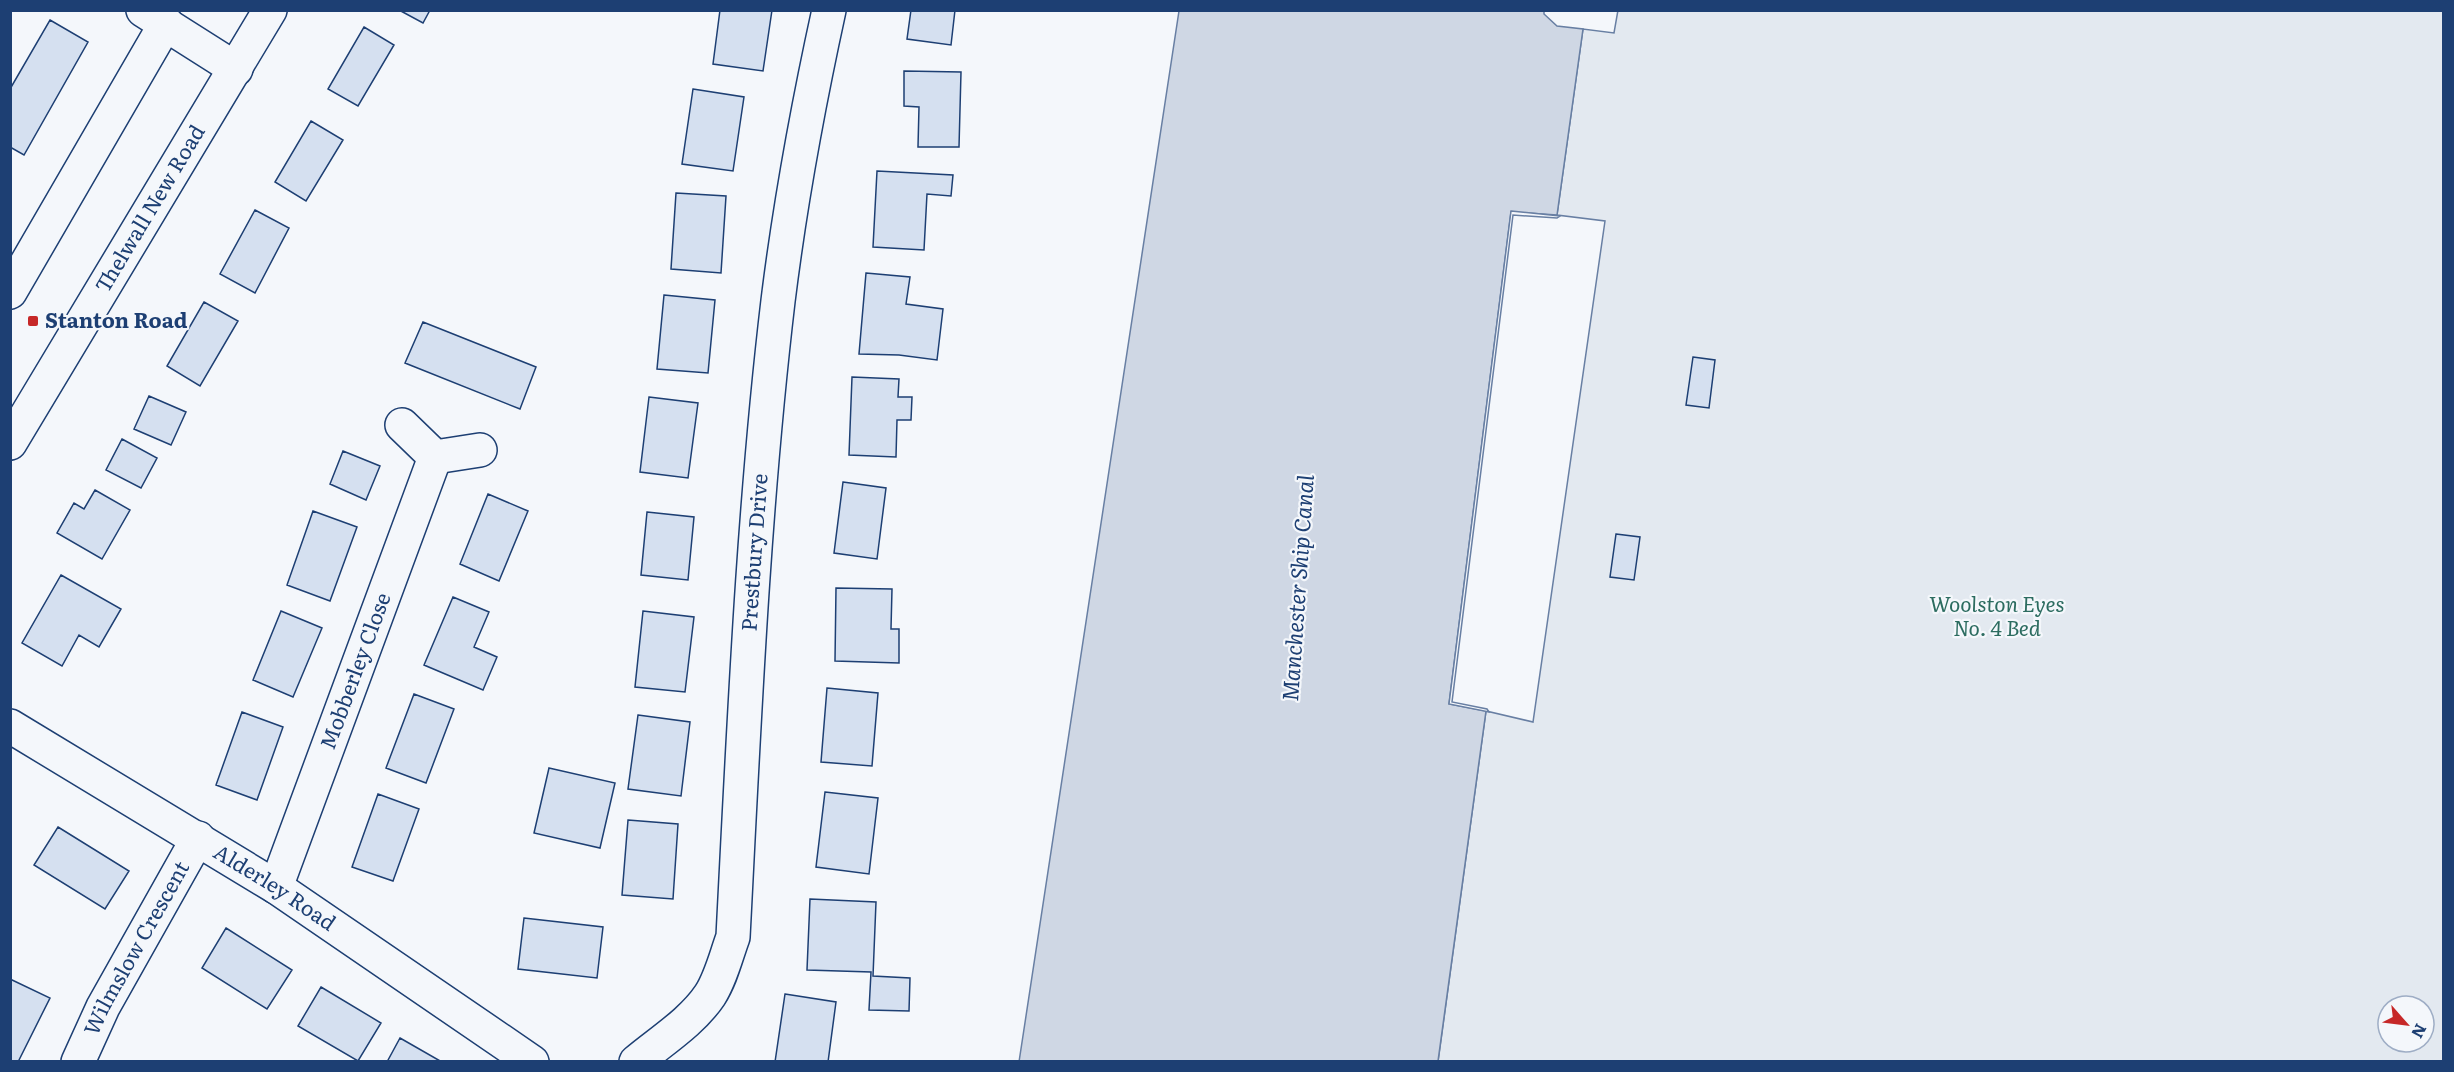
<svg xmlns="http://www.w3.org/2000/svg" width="2454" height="1072" font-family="Literata,serif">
	<rect width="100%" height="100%" fill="#f4f7fb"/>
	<path fill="#e3e9f0" stroke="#687fa3" stroke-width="1.5" fill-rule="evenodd" d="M 1618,10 L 2443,11 L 2443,1061 L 1438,1062 L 1486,711 L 1533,722 L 1605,221 L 1557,215 L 1583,29 L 1614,33 ZM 2388,1006 L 2424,1006 L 2424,1042 L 2388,1042 Z"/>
	<path fill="#cfd7e4" stroke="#687fa3" stroke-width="1.5" d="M 1544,10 L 1544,14 L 1557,26 L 1583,29 L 1557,215 L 1511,212 L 1449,704 L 1486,711 L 1438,1061 L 1019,1062 L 1179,11 Z"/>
	<path fill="#f4f7fb" stroke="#687fa3" stroke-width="1.5" d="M 1511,211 L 1560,216 L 1557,218 L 1513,215 L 1452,702 L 1487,709 L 1489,712 L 1449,704 Z"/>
	<path fill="#d5e0f0" stroke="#1d3f73" stroke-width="1.5" d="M 399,10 L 430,10 L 423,23 Z
		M 720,10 L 772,10 L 763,71 L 713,64 Z
		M 911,10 L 955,10 L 951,45 L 907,39 Z
		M 50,20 L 88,42 L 24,155 L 10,147 L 10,89 Z
		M 364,27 L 394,45 L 358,106 L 328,89 Z
		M 904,71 L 961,72 L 959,147 L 918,147 L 919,107 L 904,106 Z
		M 693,89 L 744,97 L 733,171 L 682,164 Z
		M 311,121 L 343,140 L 306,201 L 275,182 Z
		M 877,171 L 953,175 L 951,196 L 927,194 L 924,250 L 873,247 Z
		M 676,193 L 726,196 L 721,273 L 671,269 Z
		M 255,210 L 289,228 L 255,293 L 220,274 Z
		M 866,273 L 910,277 L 906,304 L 943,309 L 937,360 L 899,355 L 859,354 Z
		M 664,295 L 715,300 L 708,373 L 657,369 Z
		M 204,302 L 238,321 L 200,386 L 167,366 Z
		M 423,322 L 536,367 L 520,409 L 405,363 Z
		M 1693,357 L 1715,360 L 1709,408 L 1686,405 Z
		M 852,377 L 899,379 L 898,397 L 912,397 L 911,420 L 897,420 L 896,457 L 849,455 Z
		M 149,396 L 186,412 L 171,445 L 134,429 Z
		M 649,397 L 698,403 L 688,478 L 640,472 Z
		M 122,439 L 157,458 L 141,488 L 106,470 Z
		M 343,451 L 380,466 L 366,500 L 330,484 Z
		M 843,482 L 886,488 L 877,559 L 834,553 Z
		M 95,490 L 130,510 L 102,559 L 57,533 L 74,503 L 84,509 Z
		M 488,494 L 528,511 L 499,581 L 460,564 Z
		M 313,511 L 357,527 L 330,601 L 287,585 Z
		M 647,512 L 694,517 L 688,580 L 641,575 Z
		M 1616,534 L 1640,537 L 1634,580 L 1610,577 Z
		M 61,575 L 121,609 L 99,647 L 79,635 L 62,666 L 22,643 Z
		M 836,588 L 892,589 L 891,629 L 899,629 L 899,663 L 835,661 Z
		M 453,597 L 489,612 L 474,647 L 497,657 L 483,690 L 424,665 Z
		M 281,611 L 322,628 L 293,697 L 253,680 Z
		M 643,611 L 694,617 L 685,692 L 635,687 Z
		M 827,688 L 878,693 L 872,766 L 821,762 Z
		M 414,694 L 454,709 L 426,783 L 386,768 Z
		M 242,712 L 283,727 L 257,800 L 216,785 Z
		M 638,715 L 690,722 L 681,796 L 628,789 Z
		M 549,768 L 615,783 L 600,848 L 534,833 Z
		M 825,792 L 878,798 L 869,874 L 816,867 Z
		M 378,794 L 419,809 L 393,881 L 352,867 Z
		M 628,820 L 678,824 L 673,899 L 622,895 Z
		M 58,827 L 129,871 L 105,909 L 34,865 Z
		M 810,899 L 876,902 L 873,976 L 910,978 L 909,1011 L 869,1010 L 871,972 L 807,970 Z
		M 524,918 L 603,927 L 597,978 L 518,969 Z
		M 226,928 L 292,970 L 267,1009 L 202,968 Z
		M 10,979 L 50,998 L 18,1062 L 10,1062 Z
		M 321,987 L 381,1023 L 358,1061 L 298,1026 Z
		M 785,994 L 836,1002 L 828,1062 L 775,1062 Z
		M 400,1038 L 442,1062 L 387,1062 Z"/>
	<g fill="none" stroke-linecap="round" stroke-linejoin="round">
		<g stroke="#1d3f73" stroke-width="36">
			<g id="minor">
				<path d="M 143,10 L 236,69"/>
				<path d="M 10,292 L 166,23"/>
				<path d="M 402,425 L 435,457 L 480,450"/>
				<path id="s1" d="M 10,726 L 276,887 L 532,1062"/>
				<path id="s2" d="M 276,887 L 435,457"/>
				<path id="s3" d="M 78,1062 L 103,1007 L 198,838"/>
				<path id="s4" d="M 636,1062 C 661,1041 692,1022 710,995 C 721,978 726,956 733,937 C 744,725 753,512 778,301 C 790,204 808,106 829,10"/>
			</g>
		</g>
		<g stroke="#1d3f73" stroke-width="36">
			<g id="secondary">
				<path id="s5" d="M 10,443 L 270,10"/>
			</g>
		</g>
		<use href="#minor" stroke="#f4f7fb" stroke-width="33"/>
		<use href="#secondary" stroke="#f4f7fb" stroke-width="33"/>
	</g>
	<rect fill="#c62828" stroke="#f4f7fb" stroke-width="2" x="27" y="315" width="12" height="12" rx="3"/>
	<g text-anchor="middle" stroke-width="4.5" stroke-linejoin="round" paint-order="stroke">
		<g font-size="21" fill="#1d3f73" stroke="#f4f7fb">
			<text dy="7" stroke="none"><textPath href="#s5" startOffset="273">Thelwall New Road</textPath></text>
			<text dy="7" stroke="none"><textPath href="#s4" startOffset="548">Prestbury Drive</textPath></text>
			<text dy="7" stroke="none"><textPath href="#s2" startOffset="230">Mobberley Close</textPath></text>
			<text dy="7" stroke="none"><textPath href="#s1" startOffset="310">Alderley Road</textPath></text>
			<text dy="7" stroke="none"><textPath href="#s3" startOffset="128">Wilmslow Crescent</textPath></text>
		</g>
		<g font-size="21" font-weight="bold" fill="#1d3f73" stroke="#f4f7fb" text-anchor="start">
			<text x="45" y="328">Stanton Road</text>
		</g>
		<g font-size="21" font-style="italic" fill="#2c6c60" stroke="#f4f7fb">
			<text x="1997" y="612">Woolston Eyes<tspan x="1997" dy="24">No. 4 Bed</tspan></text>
		</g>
		<g font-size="22" font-style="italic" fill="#1d3f73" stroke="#f4f7fb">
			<text transform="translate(1298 588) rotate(-86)" y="8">Manchester Ship Canal</text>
		</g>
	</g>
	<rect width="2454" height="1072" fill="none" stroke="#1d3f73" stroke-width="24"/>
	<g transform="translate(2406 1024) rotate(118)"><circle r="28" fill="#f4f7fb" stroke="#9eadc5" stroke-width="1.5"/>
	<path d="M0-4.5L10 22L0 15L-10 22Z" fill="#c62828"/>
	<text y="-9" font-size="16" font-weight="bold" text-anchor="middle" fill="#1d3f73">N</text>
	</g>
</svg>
